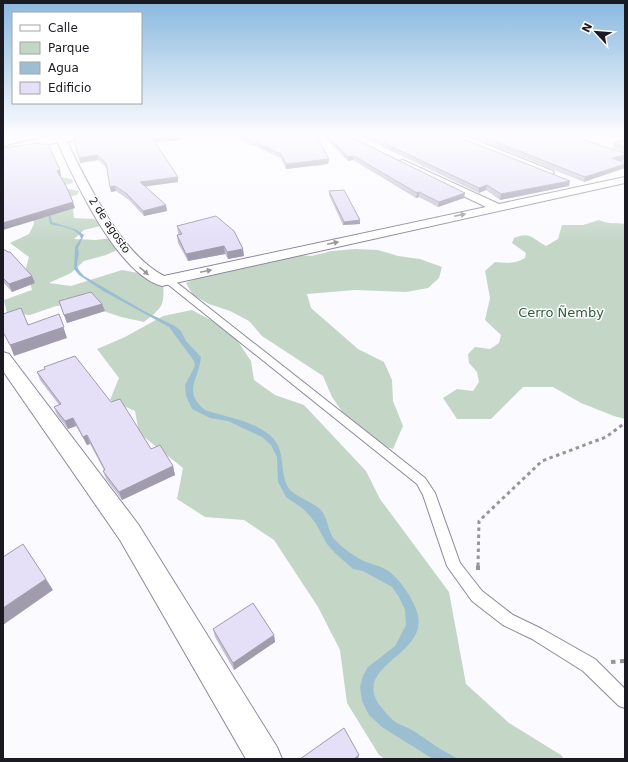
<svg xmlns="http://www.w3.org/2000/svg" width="628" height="762" font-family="'DejaVu Sans',sans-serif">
	<rect width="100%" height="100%" fill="#fbfaff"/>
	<path fill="#c4d7c7" d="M 61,177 L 72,179 L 73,183 L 57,187 L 79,191 L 77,195 L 63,198 L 73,208 L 74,218 L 94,219 L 105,225 L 84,230 L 74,239 L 96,240 L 120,237 L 126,246 L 106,255 L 84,261 L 71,273 L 49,283 L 71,286 L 122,270 L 144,274 L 163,282 C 165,306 162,308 144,322 L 121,317 L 83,304 L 56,306 L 30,315 L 7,313 L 4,300 L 32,290 L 26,268 L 29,257 L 10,243 L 29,234 L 34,224 L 32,207 L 45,180 Z
		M 599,220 C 610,225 614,222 625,224 L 625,419 L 614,416 L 581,403 L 553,387 L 523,387 L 491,419 L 457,419 L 443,398 L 457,389 L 473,391 L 479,382 L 477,372 L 469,363 L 468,354 L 475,347 L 490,349 L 499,343 L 501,335 L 485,320 L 490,298 L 485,271 L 495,262 C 506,263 515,264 525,258 L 526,253 L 512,243 L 514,238 C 530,231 533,239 546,246 L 558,239 L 562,225 L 583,225 Z
		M 355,249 L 378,250 L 398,256 L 420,259 L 442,267 L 439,278 L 428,288 L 406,292 L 355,290 L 307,294 L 311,308 L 358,349 L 384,362 L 392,380 L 393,401 L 403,426 L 393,449 L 361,439 L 332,397 L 323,376 L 262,336 L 249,321 L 230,311 L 209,304 L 193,295 L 186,283 L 216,270 L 288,254 L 311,256 L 332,251 Z
		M 192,310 L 231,331 L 251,361 L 254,380 L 275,395 L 304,405 L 366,471 L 380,499 L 449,592 L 466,684 L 509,723 L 561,755 L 564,759 L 385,759 L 379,755 L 347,703 L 340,650 L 318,607 L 274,540 L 244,520 L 205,517 L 177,499 L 183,468 L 139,433 L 135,411 L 110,400 L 119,378 L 97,349 L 125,337 L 163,316 Z"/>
	<path fill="#9bbfd1" d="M 48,214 L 50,214 L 52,222 L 77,230 L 84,235 L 78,248 C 82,261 70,263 84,276 L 144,311 L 175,326 L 181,331 L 186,341 L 201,357 C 199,380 182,391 205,410 C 225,417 250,420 267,433 C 288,448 278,468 288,487 C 292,495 312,502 320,509 C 329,518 327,533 336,541 C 344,549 355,557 366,562 C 371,564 377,565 383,568 C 397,574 413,598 417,612 C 431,654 354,664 378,703 C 383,709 390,719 397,723 C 401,725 406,727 410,729 C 427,739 441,751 459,759 L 433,759 L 382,727 L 369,715 L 362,701 L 360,687 L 363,676 L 368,667 L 395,646 L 406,625 L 405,610 L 399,597 L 392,587 L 363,571 L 353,569 L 335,553 L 327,544 L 316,524 L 310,516 L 302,508 L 286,497 L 278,482 L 277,457 L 271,445 L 262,437 L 228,421 L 210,418 L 192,409 L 186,396 L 185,385 L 195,366 L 194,361 L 169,327 L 103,291 L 79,275 L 74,269 L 75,247 L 81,238 C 76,227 60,227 50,224 Z"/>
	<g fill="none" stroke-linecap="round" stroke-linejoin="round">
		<g stroke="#8d889d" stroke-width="2">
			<path id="service" d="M 165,278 L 171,278 L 425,478 L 435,493 L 460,563 L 482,591 L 513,615 L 542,629 L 595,659 L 625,689 L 625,708 L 619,706 L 583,671 L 532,639 L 503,625 L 472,601 L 447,566 L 423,495 L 417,484 L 165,282 Z"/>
		</g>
		<g stroke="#8d889d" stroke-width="2">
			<path id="minor" d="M 62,134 L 74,134 L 66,140 C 87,182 121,254 164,276 L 486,207 L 399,165 L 398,163 L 399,161 L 403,160 L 499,204 L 625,177 L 625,183 L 162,286 C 117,274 74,179 56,139 Z
				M 446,134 L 460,134 L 553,171 L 554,173 L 549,176 L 545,175 L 448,136 Z
				M 3,352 L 9,354 L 138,524 L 277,747 L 282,759 L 246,759 L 120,540 L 3,371 Z"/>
		</g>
		<g stroke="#8d889d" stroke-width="2">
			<path id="tertiary" d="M 75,134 L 106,134 L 101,137 L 41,145 L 35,142 L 41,139 Z"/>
		</g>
		<g stroke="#8d889d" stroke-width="2">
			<path id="primary" d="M 57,134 L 74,134 L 73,136 L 3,153 L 3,147 Z"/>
		</g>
		<path stroke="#97959c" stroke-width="3" stroke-dasharray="3.5 3.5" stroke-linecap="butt" d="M 478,566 L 479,521 L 542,461 L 606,437 L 625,423"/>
		<path stroke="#97959c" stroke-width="4" stroke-dasharray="4.5 4.5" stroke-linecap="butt" d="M 478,570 L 478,565
			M 611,662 L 625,661"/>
		<use href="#service" fill="#fff" fill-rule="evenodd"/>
		<use href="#minor" fill="#fff" fill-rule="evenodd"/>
		<use href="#tertiary" fill="#fff" fill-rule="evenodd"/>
		<use href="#primary" fill="#fff" fill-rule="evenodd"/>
	</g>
	<path fill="#c5c0d4" d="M 100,134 L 179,134 L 180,140 L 155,142 L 178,177 L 178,182 L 145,186 L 166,205 L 167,211 L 144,216 L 129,200 L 116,191 L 111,192 L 107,168 L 98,160 L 80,163 Z
		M 215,134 L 315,134 L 329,159 L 328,164 L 286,169 L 281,158 L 230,135 L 222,137 Z
		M 321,134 L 345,134 L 464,198 L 438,207 L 419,197 L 416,198 L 353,160 L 348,161 Z
		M 356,134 L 451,134 L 569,186 L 500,200 L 486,190 L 479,193 Z
		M 464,134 L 566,134 L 625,153 L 625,160 L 620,161 L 584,182 Z
		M 625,140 L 625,152 L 612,147 L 614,143 Z
		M 329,191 L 360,220 L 360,224 L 343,225 L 329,195 Z
		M 216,216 L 244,256 L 228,259 L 225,254 L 188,261 L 178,243 L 177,235 L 179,235 L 178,233 L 177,226 Z
		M 3,249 L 35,283 L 12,292 L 3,282 Z
		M 59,301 L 102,304 L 105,311 L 67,323 Z
		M 37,372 L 111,402 L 151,449 L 173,466 L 175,475 L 122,500 L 106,479 L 103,471 L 104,470 L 90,444 L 87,445 L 76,426 L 68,429 L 57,415 L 54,407 L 59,405 L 40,380 Z
		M 213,629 L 274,635 L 275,642 L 234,670 L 215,637 Z"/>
	<path fill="#a09cad" d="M 222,134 L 230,134 L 230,135 L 222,137 Z
		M 179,136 L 180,140 L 153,142 L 152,138 Z
		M 97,155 L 98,160 L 80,163 L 79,158 Z
		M 625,155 L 625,160 L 611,163 L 612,158 Z
		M 354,156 L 353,160 L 348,161 L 348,157 Z
		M 329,159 L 328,164 L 286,169 L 286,164 Z
		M 625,164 L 625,168 L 584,182 L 585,177 Z
		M 60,170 L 61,176 L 59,177 L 57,171 Z
		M 178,177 L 178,182 L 142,187 L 140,182 Z
		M 570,181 L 569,186 L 500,200 L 501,194 Z
		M 487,185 L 486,190 L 479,193 L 479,188 Z
		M 115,186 L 116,191 L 111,192 L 110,187 Z
		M 419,192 L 419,197 L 416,198 L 417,193 Z
		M 465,193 L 464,198 L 438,207 L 439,202 Z
		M 73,202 L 75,208 L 3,230 L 3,223 Z
		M 166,205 L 167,211 L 144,216 L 143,211 Z
		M 360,220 L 360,224 L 343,225 L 344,222 Z
		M 224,246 L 225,254 L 188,261 L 186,254 Z
		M 243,249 L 244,256 L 228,259 L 227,252 Z
		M 32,276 L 35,283 L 12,292 L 9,284 Z
		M 102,304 L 105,311 L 67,323 L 64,315 Z
		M 59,314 L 67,338 L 14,356 L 10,345 Z
		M 73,418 L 76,426 L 68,429 L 65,421 Z
		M 87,435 L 90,444 L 87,445 L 83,437 Z
		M 173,466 L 175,475 L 122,500 L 119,492 Z
		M 46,579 L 53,590 L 3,625 L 3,608 Z
		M 274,635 L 275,642 L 234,670 L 233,663 Z
		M 359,755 L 358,759 L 354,759 Z"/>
	<path fill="#e5dff7" stroke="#a09cad" d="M 100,134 L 179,134 L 179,136 L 152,138 L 178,177 L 140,182 L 166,205 L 143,211 L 127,194 L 115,186 L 110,187 L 106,163 L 97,155 L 79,158 L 74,140 L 74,138 Z
		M 236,134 L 315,134 L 329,159 L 286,164 L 281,154 Z
		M 325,134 L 345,134 L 465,193 L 439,202 L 419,192 L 417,193 L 354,156 L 348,157 Z
		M 365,134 L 451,134 L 570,181 L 501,194 L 487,185 L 479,188 Z
		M 476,134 L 566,134 L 625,153 L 625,155 L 612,158 L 625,163 L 625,164 L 585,177 Z
		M 625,140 L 625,147 L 614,143 Z
		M 39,143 L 42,145 L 48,144 L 60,170 L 57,171 L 66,186 L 73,202 L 3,223 L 3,148 Z
		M 344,190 L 360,220 L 344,222 L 329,191 Z
		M 216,216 L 234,231 L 243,249 L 227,252 L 224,246 L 186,254 L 177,235 L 182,234 L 177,226 Z
		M 3,249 L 8,252 L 10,252 L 32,276 L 9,284 L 3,278 Z
		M 91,292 L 102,304 L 64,315 L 59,301 Z
		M 21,308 L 28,325 L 59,314 L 64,327 L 10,345 L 3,332 L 3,314 Z
		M 75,356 L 111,402 L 120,399 L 151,449 L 160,445 L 173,466 L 119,492 L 103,471 L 105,470 L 87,435 L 83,437 L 73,418 L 65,421 L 54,407 L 61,404 L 37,372 L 45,369 L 44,367 Z
		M 23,544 L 46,579 L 3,608 L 3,557 Z
		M 253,603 L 274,635 L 233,663 L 213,629 Z
		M 344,728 L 359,755 L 354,759 L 300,759 Z"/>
	<defs><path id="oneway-solid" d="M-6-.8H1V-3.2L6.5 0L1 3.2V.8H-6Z"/></defs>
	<g fill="#98989b">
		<use href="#oneway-solid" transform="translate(460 215) rotate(-12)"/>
		<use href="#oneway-solid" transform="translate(333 243) rotate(-12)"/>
		<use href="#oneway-solid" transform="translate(144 271) rotate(40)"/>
		<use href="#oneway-solid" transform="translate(206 271) rotate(-12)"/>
	</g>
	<linearGradient id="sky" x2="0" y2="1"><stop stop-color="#89b8df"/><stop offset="0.56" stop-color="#fdfdff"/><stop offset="1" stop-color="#fdfdff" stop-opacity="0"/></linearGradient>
	<rect width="628" height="241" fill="url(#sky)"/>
	<g text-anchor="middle" stroke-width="3" stroke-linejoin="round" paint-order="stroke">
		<g font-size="11" fill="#1b1921" stroke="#fff">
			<text transform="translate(110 225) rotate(56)" y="4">2 de agosto</text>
		</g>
		<g font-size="13" fill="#2d5d3b" stroke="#fff">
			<text x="561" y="317">Cerro Ñemby</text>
		</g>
	</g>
	<rect width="628" height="762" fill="none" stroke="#1b1921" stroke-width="8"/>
	<rect x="12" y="12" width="130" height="92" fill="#ffffff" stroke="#a4a3a6"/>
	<rect x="20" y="25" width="20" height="6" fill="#ffffff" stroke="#a4a3a6"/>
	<text x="48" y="32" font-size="12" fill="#1b1921">Calle</text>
	<rect x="20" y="42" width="20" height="12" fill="#c4d7c7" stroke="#a4a3a6"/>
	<text x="48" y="52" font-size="12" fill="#1b1921">Parque</text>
	<rect x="20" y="62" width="20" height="12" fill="#9bbfd1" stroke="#a4a3a6"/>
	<text x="48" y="72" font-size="12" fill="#1b1921">Agua</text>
	<rect x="20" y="82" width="20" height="12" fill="#e5dff7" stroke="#a4a3a6"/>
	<text x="48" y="92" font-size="12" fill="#1b1921">Edificio</text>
	<g transform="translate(596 32) rotate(296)" stroke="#ffffff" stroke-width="3" paint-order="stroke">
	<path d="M0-3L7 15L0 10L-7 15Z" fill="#1b1921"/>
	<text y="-6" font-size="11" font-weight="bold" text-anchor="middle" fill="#1b1921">N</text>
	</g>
</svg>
